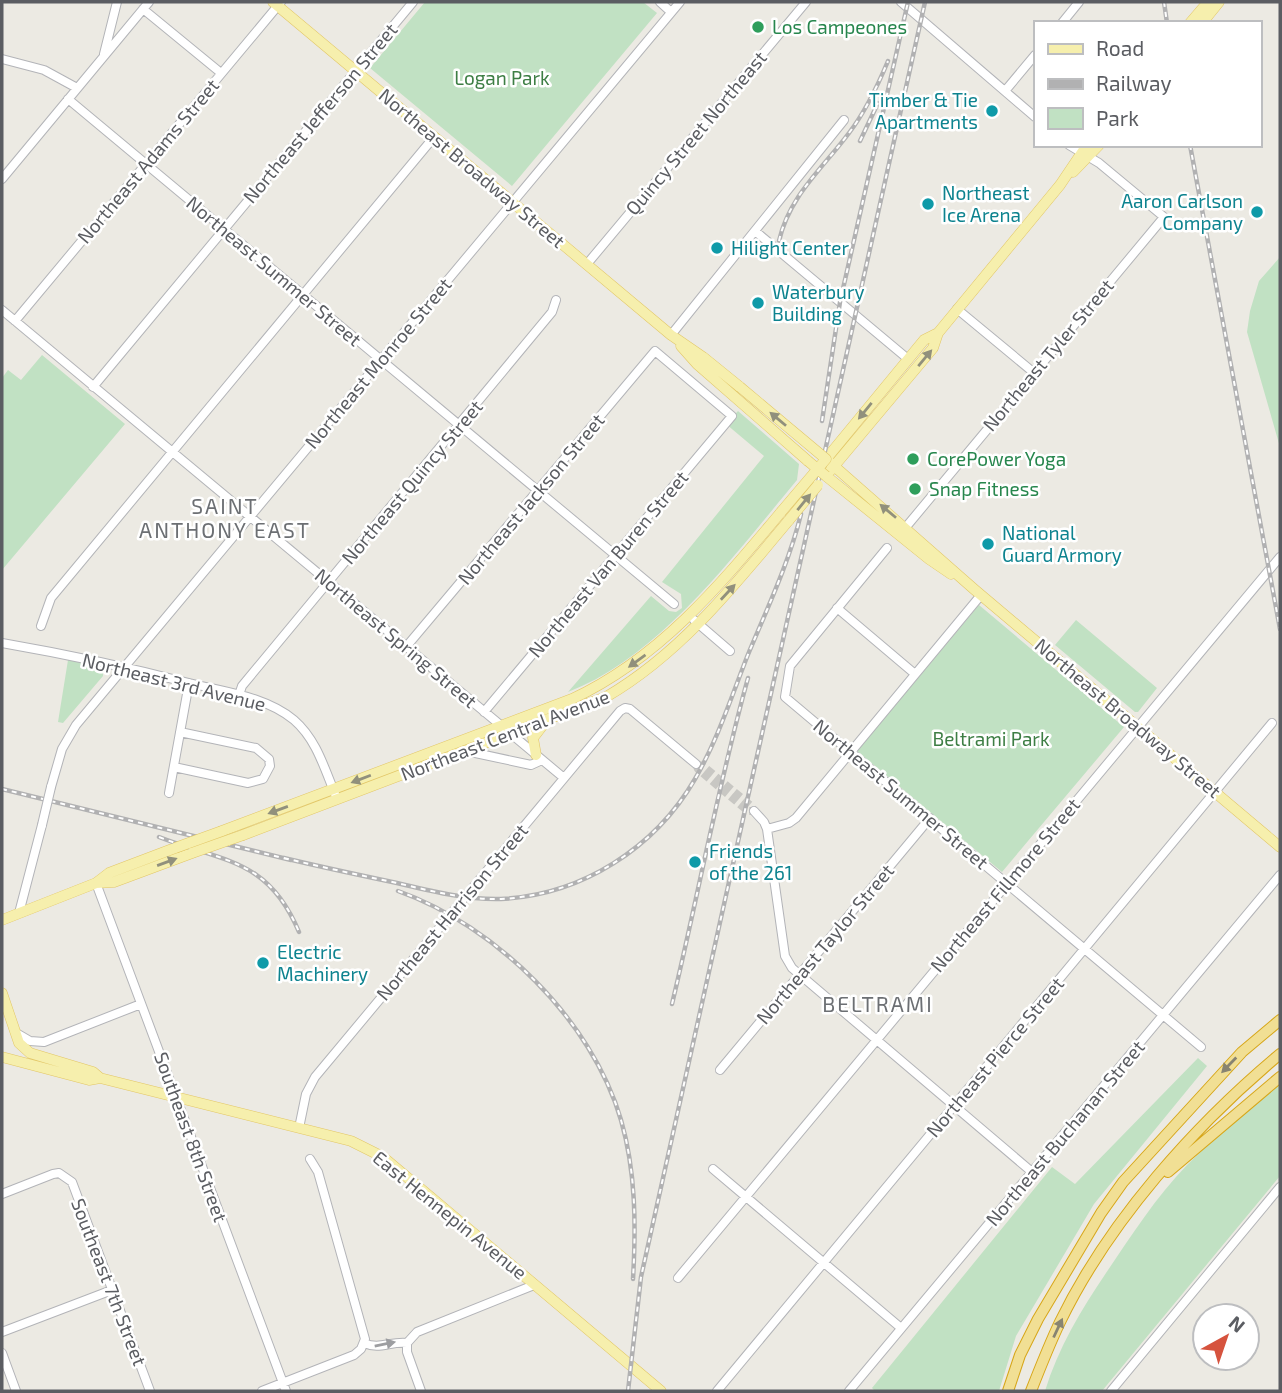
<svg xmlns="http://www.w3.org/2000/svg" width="1282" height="1393" font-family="'Exo 2',sans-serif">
	<rect width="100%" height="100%" fill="#eceae3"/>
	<path fill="#c1e1c3" d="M 425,2 L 643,2 L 657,13 L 512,186 L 370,68 Z
		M 1280,257 L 1280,447 L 1247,332 L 1250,311 L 1259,281 Z
		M 42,355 L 125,424 L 2,570 L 2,378 L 8,370 L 21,380 Z
		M 738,411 L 799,464 L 797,480 C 736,553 659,658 568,692 L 651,596 L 669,611 L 676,612 L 682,608 L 681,594 L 662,582 L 764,456 L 726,424 Z
		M 979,605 L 1124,727 L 1002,872 L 857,751 Z
		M 1076,620 L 1157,688 L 1138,712 L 1135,712 L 1055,645 Z
		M 72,658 L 103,665 L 103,676 L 63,723 L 58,722 L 68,660 Z
		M 1198,1058 L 1207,1066 L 1094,1204 L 1016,1336 L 999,1391 L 875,1391 L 872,1388 L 1052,1167 L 1075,1184 Z
		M 1280,1084 L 1280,1176 L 1102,1391 L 1045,1391 C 1058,1348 1081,1310 1106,1273 C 1131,1236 1156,1197 1187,1165 C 1216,1136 1248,1110 1280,1084 Z"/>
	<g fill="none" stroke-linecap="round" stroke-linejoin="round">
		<path stroke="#c8c7c3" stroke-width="8" stroke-dasharray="8 4" stroke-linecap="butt" d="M 696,764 L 698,769 L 748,811 L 754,811
			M 696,764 L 703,766 L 751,806 L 754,811"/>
		<g stroke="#b3b4b8" stroke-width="10">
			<path id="minor" d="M 660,2 L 671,12
				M 901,2 L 1035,117
				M 143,9 L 221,73
				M 1062,23 L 1079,2
				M 104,54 L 117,2
				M 2,59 L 44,70 L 77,88
				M 1005,91 L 1035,55
				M 68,99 L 674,604
				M 2,179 L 149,2
				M 755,231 L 908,359
				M 587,264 L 806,2
				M 957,309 L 1033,372
				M 2,310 L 564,778
				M 15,321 L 281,2
				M 671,335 L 844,120
				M 93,387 L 413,2
				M 906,527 L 1164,217 L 1099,163 L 1069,145
				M 887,548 L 790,666 L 785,697 L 1201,1047
				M 837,608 L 915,674
				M 694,620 L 730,651
				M 41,626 L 51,598 L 434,137
				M 2,643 C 65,654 127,667 189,683 C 224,692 265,696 294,720 C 316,739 324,767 335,794
				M 406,647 L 655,351 L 732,416 L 484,712
				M 239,695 L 242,686 L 552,312 L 556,300
				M 466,751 L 531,765 L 542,760
				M 174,767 L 248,783 L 263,779 L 270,766 L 269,759 L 256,748 L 180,732
				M 51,787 L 62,749 L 76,725 L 680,2
				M 169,793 L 189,683
				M 754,811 L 764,822 L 767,829 L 785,956 L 792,968 L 1032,1172
				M 767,829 L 789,823 L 796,818 L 981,595
				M 96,883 L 286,1391
				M 19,913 L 42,825
				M 18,1034 L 30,1041 L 44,1042 L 141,1004
				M 720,1070 L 930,818
				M 299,1128 L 306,1094 L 315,1077 L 620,711 L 625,708 L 630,709 L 696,764
				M 713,1169 L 901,1328
				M 2,1194 L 53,1174 L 59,1173 L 72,1182 L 150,1391
				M 678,1278 L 1280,557
				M 2,1332 L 112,1290
				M 364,1343 C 379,1350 391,1341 407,1343
				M 407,1343 L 417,1332 L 534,1285
				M 407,1343 L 407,1352 L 421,1391
				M 2,1353 L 16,1391
				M 262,1391 L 354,1355 L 361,1349 L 365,1339 L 318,1172 L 310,1159
				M 717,1391 L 1272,723
				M 849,1391 L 1280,875
				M 1111,1391 L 1280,1187"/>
		</g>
		<g stroke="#e2c666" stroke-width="11">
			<path id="major" d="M 273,2 L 671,335 L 703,357 L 740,387
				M 1190,23 L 1208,2
				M 1202,23 L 1219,2
				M 1073,172 L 1099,145
				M 938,333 L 924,340 L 826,459 L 975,590 L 1280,847
				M 681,346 L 697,364 L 808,461
				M 830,471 L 933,348 L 938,333 L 1060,185 L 1087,145
				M 826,476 L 929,559 L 951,574
				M 536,755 L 533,738 L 543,725
				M 222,831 L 572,699 C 660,658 720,585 781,512
				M 243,835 L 606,697 C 680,654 735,585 789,520
				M 96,883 L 109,873 L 175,848
				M 2,920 L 96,883 L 114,882 L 192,853
				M 2,993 L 19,1043 L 30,1053 L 93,1072 L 100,1078
				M 2,1057 L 89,1080 L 100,1078 L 351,1141 L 383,1157 L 661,1391"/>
		</g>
		<g stroke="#d7a618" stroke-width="12">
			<path id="highway" d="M 1168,1172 L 1280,1077
				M 1008,1391 L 1020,1355 L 1038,1319 L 1101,1213 L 1123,1182 L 1242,1052 L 1280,1020
				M 1031,1391 C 1040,1368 1049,1345 1060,1322 C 1109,1221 1195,1125 1280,1054"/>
		</g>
		<use href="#minor" stroke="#fff" stroke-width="8"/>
		<use href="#major" stroke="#f6efad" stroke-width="10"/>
		<use href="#highway" stroke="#f1df94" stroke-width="10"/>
		<g stroke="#b1b1b2" stroke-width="4.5">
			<path id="rail" d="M 1164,2 L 1167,23
				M 860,141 L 878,103
				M 1190,145 L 1280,629
				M 779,241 C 789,196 823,168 849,133 C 865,112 878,85 888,61
				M 822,421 L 840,302 L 908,2
				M 2,789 L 291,860
				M 159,837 C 223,862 268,858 299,932
				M 284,858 C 321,867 359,875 397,883 C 431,891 466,900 501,899 C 582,895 655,848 695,779 C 717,741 731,698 747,657 C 766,611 789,563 801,514
				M 398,891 C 496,926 592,1020 621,1120 C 636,1172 636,1226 633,1279
				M 672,1004 C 698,896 718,786 748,678
				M 628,1391 L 641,1277 L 925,2"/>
		</g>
		<use href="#rail" stroke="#fff" stroke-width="2" stroke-dasharray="5" stroke-linecap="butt"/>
		<g stroke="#b3b4b8" stroke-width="10" stroke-linecap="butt">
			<path id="minor-bridge" d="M 42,825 L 51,787"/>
		</g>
		<g stroke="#e2c666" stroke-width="11" stroke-linecap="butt">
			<path id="major-bridge" d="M 740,387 L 826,459 L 781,512
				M 808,461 L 826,476
				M 789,520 L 818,485
				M 175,848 L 222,831
				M 192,853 L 243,835"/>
		</g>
		<use href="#minor-bridge" stroke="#fff" stroke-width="8"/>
		<use href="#major-bridge" stroke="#f6efad" stroke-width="10"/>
	</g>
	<defs><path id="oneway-solid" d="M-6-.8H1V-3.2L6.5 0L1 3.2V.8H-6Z" transform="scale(1.75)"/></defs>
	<g fill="#91907c">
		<use href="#oneway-solid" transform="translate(925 358) rotate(-50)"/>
		<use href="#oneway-solid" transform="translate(865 411) rotate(129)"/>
		<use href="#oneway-solid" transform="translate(778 419) rotate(-140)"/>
		<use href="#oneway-solid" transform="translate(804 502) rotate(-51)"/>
		<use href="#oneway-solid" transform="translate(888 511) rotate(-140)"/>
		<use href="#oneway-solid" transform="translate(728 592) rotate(-47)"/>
		<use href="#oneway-solid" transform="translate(637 661) rotate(144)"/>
		<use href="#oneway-solid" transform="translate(361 779) rotate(159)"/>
		<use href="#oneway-solid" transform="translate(278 810) rotate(160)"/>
		<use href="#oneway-solid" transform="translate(167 862) rotate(-20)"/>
	</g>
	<g fill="#888471">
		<use href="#oneway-solid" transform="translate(1229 1065) rotate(134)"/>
		<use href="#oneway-solid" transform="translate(1058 1328) rotate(-65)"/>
	</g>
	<use fill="#9d9ea1" href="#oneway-solid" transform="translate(385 1344) rotate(-11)"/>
	<g fill="#2e9e5b" stroke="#fff" stroke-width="2.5">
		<circle cx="758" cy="27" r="7"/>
		<circle cx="913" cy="459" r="7"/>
		<circle cx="915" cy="489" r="7"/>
	</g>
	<g fill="#0f9aa8" stroke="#fff" stroke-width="2.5">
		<circle cx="992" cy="111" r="7"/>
		<circle cx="928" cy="204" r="7"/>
		<circle cx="1257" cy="212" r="7"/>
		<circle cx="717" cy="248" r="7"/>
		<circle cx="758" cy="303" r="7"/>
		<circle cx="988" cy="544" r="7"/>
		<circle cx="695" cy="862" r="7"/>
		<circle cx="263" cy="963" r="7"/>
	</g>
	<g text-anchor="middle" stroke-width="5" stroke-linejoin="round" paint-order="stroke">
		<g font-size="19" fill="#27864d" stroke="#fff" text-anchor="start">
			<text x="772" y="34">Los Campeones</text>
			<text x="927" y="466">CorePower Yoga</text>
			<text x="929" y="496">Snap Fitness</text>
		</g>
		<g font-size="19" fill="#3d7e44" stroke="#fff">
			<text x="502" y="85">Logan Park</text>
			<text x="991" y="746">Beltrami Park</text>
		</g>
		<g font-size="19" fill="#0d838f" stroke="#fff" text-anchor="start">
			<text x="978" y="107" text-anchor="end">Timber &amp; Tie<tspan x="978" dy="22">Apartments</tspan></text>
			<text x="942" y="200">Northeast<tspan x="942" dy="22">Ice Arena</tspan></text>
			<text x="1243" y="208" text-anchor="end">Aaron Carlson<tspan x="1243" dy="22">Company</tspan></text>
			<text x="731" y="255">Hilight Center</text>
			<text x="772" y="299">Waterbury<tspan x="772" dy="22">Building</tspan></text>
			<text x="1002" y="540">National<tspan x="1002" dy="22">Guard Armory</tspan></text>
			<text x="709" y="858">Friends<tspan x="709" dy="22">of the 261</tspan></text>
			<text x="277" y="959">Electric<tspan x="277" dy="22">Machinery</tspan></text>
		</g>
		<g font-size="19" fill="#5b5d62" stroke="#fff">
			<text transform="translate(320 113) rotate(-50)" y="7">Northeast Jefferson Street</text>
			<text transform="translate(696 133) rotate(-50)" y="7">Quincy Street Northeast</text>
			<text transform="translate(148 161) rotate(-50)" y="7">Northeast Adams Street</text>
			<text transform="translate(472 168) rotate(40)" y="7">Northeast Broadway Street</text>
			<text transform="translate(274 271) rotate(40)" y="7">Northeast Summer Street</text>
			<text transform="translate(1048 355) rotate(-50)" y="7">Northeast Tyler Street</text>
			<text transform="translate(378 363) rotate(-50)" y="7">Northeast Monroe Street</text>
			<text transform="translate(412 482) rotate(-50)" y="7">Northeast Quincy Street</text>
			<text transform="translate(531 499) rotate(-50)" y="7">Northeast Jackson Street</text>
			<text transform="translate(608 564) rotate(-50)" y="7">Northeast Van Buren Street</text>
			<text transform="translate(396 638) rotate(40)" y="7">Northeast Spring Street</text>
			<text transform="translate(174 682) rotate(14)" y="7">Northeast 3rd Avenue</text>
			<text transform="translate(1128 718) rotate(40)" y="7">Northeast Broadway Street</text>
			<text transform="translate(505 735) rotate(-21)" y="7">Northeast Central Avenue</text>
			<text transform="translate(901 794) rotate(40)" y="7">Northeast Summer Street</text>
			<text transform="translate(1005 885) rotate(-50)" y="7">Northeast Fillmore Street</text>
			<text transform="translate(452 912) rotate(-50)" y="7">Northeast Harrison Street</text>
			<text transform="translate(825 944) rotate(-50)" y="7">Northeast Taylor Street</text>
			<text transform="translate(995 1057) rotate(-50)" y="7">Northeast Pierce Street</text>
			<text transform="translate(1065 1133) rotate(-50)" y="7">Northeast Buchanan Street</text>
			<text transform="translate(191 1137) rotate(70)" y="7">Southeast 8th Street</text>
			<text transform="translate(450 1215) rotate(39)" y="7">East Hennepin Avenue</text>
			<text transform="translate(109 1282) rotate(69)" y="7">Southeast 7th Street</text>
		</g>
		<g font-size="21" letter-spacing="2" fill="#6c6f73" stroke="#fff">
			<text x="225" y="514">SAINT<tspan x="225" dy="24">ANTHONY EAST</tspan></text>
			<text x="878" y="1012">BELTRAMI</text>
		</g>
	</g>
	<rect width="1282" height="1393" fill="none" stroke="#5b5d62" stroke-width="7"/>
	<rect x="1034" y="21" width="228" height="126" fill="#ffffff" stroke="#bdbec0" stroke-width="2"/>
	<rect x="1048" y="44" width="35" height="10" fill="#f6efad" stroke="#bdbec0" stroke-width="2"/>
	<text x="1096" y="56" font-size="21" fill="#5b5d62">Road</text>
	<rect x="1048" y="79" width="35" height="10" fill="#b1b1b2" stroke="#bdbec0" stroke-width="2"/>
	<text x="1096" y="91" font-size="21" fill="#5b5d62">Railway</text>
	<rect x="1048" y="108" width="35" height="21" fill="#c1e1c3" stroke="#bdbec0" stroke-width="2"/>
	<text x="1096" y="126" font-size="21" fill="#5b5d62">Park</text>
	<g transform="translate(1226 1337) rotate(40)"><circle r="33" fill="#ffffff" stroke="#bdbec0" stroke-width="2"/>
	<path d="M0-5L12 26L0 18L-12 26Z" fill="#d6533e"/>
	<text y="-10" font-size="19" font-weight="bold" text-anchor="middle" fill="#5b5d62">N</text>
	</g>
</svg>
